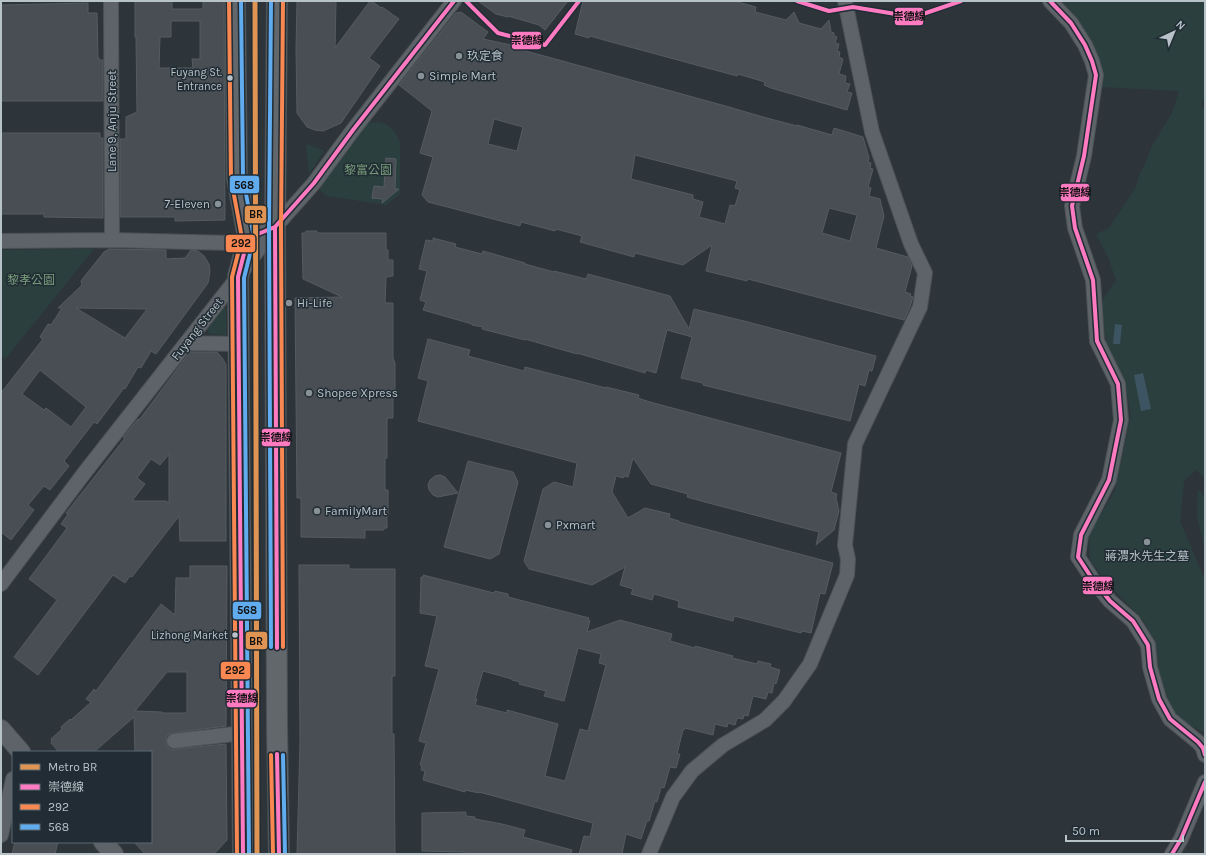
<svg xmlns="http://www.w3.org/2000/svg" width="1206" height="855" font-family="Karla,'Noto Sans TC',sans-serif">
	<rect width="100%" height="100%" fill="#2d353a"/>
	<path fill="#2b403e" d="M 1054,1 L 1205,1 L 1205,95 L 1201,106 L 1205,110 L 1205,478 L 1196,470 L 1184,481 L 1180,521 L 1205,580 L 1205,733 L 1204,732 L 1187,724 L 1174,712 L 1163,688 L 1153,640 L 1144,621 L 1108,584 L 1090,560 L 1089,534 L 1115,491 L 1131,415 L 1125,380 L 1107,346 L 1101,303 L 1116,280 L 1108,257 L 1096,234 L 1109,228 L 1136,187 L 1139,176 L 1145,164 L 1151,148 L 1172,113 L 1179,91 L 1103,87 L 1072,20 Z
		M 378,122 C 390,124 396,132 400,143 L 400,194 L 386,205 L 328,196 C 323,193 320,191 318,186 L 365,125 L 371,123 Z
		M 306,144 L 323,150 L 323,152 L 309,174 Z
		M 94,249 L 5,359 L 1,354 L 1,250 Z
		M 222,308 L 226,308 L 226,335 L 210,334 L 207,330 L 207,328 Z
		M 1198,489 L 1205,497 L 1205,549 L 1197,516 Z"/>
	<path fill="#3d5462" d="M 1115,324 L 1122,325 L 1120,344 L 1113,344 Z
		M 1143,373 L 1151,409 L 1141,411 L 1134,375 Z"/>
	<path fill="#484e53" stroke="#555c61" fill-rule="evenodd" d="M 135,1 L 172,1 L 172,9 L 203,9 L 203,1 L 224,1 L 225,220 L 175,221 L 175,217 L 120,217 L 120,139 L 126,139 L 126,117 L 137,112 L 136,37 L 135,37 ZM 171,21 L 200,21 L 200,59 L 192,59 L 193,68 L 159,68 L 160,37 L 171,37 Z
		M 297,1 L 336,1 L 335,48 L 370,1 L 372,1 L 381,8 L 382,7 L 399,19 L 369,58 L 380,66 L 341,123 L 323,131 L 315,130 L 307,127 L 297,113 L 296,49 Z
		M 478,1 L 568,1 L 545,30 L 539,25 L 508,16 L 508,17 L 496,14 Z
		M 583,1 L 734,1 L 756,7 L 755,12 L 786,20 L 794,12 L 799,23 L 821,29 L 829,20 L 831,32 L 834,33 L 834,36 L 837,37 L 835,43 L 839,44 L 837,51 L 840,52 L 839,57 L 843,59 L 839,74 L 846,76 L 845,83 L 850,84 L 847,92 L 852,93 L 847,110 L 771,88 L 764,85 L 765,82 L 738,74 L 737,76 L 604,40 L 590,36 L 589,38 L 575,34 Z
		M 88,3 L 88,13 L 97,13 L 98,58 L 99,58 L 99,60 L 103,60 L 103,101 L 1,101 L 1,5 Z
		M 461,12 L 488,32 L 483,39 L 511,45 L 510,47 L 548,57 L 729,107 L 763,117 L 797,126 L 797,125 L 832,135 L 834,128 L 863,137 L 869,158 L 868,162 L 871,163 L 870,168 L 873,169 L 868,187 L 871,188 L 869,196 L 880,199 L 884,216 L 876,248 L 908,257 L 912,266 L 905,292 L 911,294 L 910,296 L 913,297 L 912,300 L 910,307 L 904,320 L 748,279 L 747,281 L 706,271 L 712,245 L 683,265 L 635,253 L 634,257 L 580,242 L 582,236 L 556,229 L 555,231 L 521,222 L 520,226 L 428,202 L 422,195 L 433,157 L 420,153 L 432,111 L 399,85 L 456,13 ZM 494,119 L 523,127 L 517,151 L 488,144 ZM 635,155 L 737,181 L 735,188 L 740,190 L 735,206 L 730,205 L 725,224 L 699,217 L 703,202 L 693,199 L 693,195 L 631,179 ZM 829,208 L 857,215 L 850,241 L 822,233 Z
		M 1,133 L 100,133 L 100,138 L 103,138 L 103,218 L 44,217 L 44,214 L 1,214 Z
		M 386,158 L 396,159 L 395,189 L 399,189 L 382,203 L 383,199 L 372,198 L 374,186 L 384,187 Z
		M 306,231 L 317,231 L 317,233 L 386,233 L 386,250 L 388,250 L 388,260 L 393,260 L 393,276 L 386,277 L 385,303 L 393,303 L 393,358 L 395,363 L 395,396 L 393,396 L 393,418 L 387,418 L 387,458 L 385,458 L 385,490 L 388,490 L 388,515 L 387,516 L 387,528 L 384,528 L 384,530 L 365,530 L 365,538 L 301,537 L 301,498 L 297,498 L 295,298 L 342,297 L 303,279 L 302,233 L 305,233 Z
		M 433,238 L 456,244 L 455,247 L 482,254 L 483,251 L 525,263 L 525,264 L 554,272 L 554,271 L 586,279 L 588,274 L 670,296 L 689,329 L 694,309 L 748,322 L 876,356 L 872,371 L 869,370 L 865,386 L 859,384 L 850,421 L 703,385 L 703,383 L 681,378 L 692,337 L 667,330 L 656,373 L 646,370 L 645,373 L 577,353 L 577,354 L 525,339 L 525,340 L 482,329 L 483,327 L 472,325 L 472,324 L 423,310 L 426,302 L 420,300 L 427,271 L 419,269 L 426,240 L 433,241 Z
		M 109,249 L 166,250 L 166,259 L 185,258 L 191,250 L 198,251 L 204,256 L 209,264 L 210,272 L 208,283 L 156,354 L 151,351 L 141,368 L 138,367 L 125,389 L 124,388 L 97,424 L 94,422 L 64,461 L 69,466 L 50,490 L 44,486 L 28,505 L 34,510 L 11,540 L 1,532 L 1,393 L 43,339 L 40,337 L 48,324 L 51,325 L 62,308 L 58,308 L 82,285 L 81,281 L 104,252 ZM 76,308 L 147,309 L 125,338 ZM 40,370 L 86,407 L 71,427 L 46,408 L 44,410 L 22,394 Z
		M 428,339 L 470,350 L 468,356 L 524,371 L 525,367 L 606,388 L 606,387 L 639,395 L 638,398 L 650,402 L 841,453 L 831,492 L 837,494 L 836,498 L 839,511 L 834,530 L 816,545 L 819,532 L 705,502 L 687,497 L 688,494 L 651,484 L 633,458 L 628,477 L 624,476 L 623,478 L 616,476 L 612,492 L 628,518 L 645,508 L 670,514 L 669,518 L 679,521 L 679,522 L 833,563 L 825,594 L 820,593 L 811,633 L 802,631 L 801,633 L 734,616 L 733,621 L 678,607 L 679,601 L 654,594 L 652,600 L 631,594 L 633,589 L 620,585 L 625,567 L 592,585 L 529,569 L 524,561 L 543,489 L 554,482 L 573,487 L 577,463 L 418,421 L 428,381 L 418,378 Z
		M 190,352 L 217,352 L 223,359 L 226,365 L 226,541 L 180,541 L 179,516 L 132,577 L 130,576 L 125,583 L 113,575 L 38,675 L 14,657 L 57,600 L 29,579 L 67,528 L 61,524 L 68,514 L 66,513 L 125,438 L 123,437 L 138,419 L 139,420 ZM 169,454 L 169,503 L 166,501 L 132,501 L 145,484 L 137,478 L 151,459 L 160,465 Z
		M 468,461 L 513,472 L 518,482 L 499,554 L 490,559 L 444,547 Z
		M 440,475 L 445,477 L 458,493 L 438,497 L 433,495 L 429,490 L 428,485 L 430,480 L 435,476 Z
		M 299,565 L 349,565 L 349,569 L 395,569 L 395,676 L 392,676 L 392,734 L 394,734 L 395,854 L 297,854 L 300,743 Z
		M 190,566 L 227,566 L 226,726 L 173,733 L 169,734 L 166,737 L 166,742 L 167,746 L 170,749 L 175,749 L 226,744 L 227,840 L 214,854 L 145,854 L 134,842 L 151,842 L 151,752 L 135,752 L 134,717 L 94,752 L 59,752 L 51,743 L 52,741 L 51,739 L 62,729 L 61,727 L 70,719 L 71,720 L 91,702 L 86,699 L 94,689 L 96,691 L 161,604 L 175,615 L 176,578 L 190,578 ZM 167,672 L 187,672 L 187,711 L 186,713 L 162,713 L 162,712 L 135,711 Z
		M 423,575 L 494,593 L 495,591 L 508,594 L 508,597 L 589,618 L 588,620 L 590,621 L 587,632 L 620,620 L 672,634 L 670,641 L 695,648 L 695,646 L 733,656 L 732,658 L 757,664 L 758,661 L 771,664 L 770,667 L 780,670 L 776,684 L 774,683 L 772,693 L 768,692 L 766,699 L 753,696 L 748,716 L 744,715 L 743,719 L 737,718 L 735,725 L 728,723 L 727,727 L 715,724 L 713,735 L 685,728 L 684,730 L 683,730 L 677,754 L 680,754 L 676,768 L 670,767 L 664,788 L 661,787 L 657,802 L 655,801 L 649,821 L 647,821 L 641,839 L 626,834 L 622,854 L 579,854 L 584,836 L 590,837 L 593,823 L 479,792 L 479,793 L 465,790 L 465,792 L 423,780 L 425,771 L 421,770 L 422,765 L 420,765 L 426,743 L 419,741 L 439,669 L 425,666 L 437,616 L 420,613 L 421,577 L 424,577 ZM 578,648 L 601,654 L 599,663 L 606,665 L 588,731 L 580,729 L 565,781 L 545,776 L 558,724 L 507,710 L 507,713 L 475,705 L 477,699 L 475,699 L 483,671 L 512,679 L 512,680 L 520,682 L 519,684 L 546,691 L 544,696 L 564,701 Z
		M 466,812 L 466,816 L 475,817 L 475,819 L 502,824 L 525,830 L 523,837 L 572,850 L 571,854 L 465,854 L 464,852 L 422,851 L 422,813 Z
		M 15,842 L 58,842 L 55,854 L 12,854 Z"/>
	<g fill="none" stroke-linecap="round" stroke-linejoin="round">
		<g stroke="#4b5154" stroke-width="16">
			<path id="minor" d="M 111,1 L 112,240
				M 1050,1 L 1071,23 L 1085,45 L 1092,61 L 1096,75 L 1084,156 L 1072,206 L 1075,228 L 1093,280 L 1097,341 L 1118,384 L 1121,420 L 1109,480 L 1081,535 L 1078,557 L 1093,580 L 1110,601 L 1133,621 L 1148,645 L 1150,667 L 1159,699 L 1170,719 L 1198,742 L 1203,748 L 1205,755
				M 1,241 L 112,240 L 232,243 L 248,238 L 275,227
				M 186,343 L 239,344
				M 1,584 L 85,472 L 238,277 L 275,227 L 314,183 L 353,130 L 454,1
				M 174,741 L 243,733
				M 1,835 L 13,779
				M 649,854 L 673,797 L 692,771 L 723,745 L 765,720 L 784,701 L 810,664 L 847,575 L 848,559 L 845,545 L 855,444 L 920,307 L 925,273 L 911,244 L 872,132 L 845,1
				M 1172,854 L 1181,839 L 1205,782"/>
		</g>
		<g stroke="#4b5154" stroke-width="20">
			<path id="tertiary" d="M 1,729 L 21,752
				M 103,842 L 114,854"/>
		</g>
		<g stroke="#4b5154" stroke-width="22">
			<path id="secondary" d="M 235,1 L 237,178 L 248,238 L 238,277 L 243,854
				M 277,1 L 275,227 L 277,725 L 279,854"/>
		</g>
		<use href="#minor" stroke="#5d6368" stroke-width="14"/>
		<use href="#tertiary" stroke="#5d6368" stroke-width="18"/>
		<use href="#secondary" stroke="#62676c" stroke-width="20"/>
		<g stroke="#212c34" stroke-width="7">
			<path id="bus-1" d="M 466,1 L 498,33 L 545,45 L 579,1
				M 797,1 L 829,11 L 853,7 L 914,17 L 961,1
				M 1050,1 L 1071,23 L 1085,45 L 1092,61 L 1096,75 L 1084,156 L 1072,206 L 1075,228 L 1093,280 L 1097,341 L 1118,384 L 1121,420 L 1109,480 L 1081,535 L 1078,557 L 1093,580 L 1110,601 L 1133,621 L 1148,645 L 1150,667 L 1159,699 L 1170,719 L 1198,742 L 1203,748 L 1205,755
				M 275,227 L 277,648
				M 277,754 L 279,854
				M 243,854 L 238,277 L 248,238 L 275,227 L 314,183 L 353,130 L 454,1
				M 1172,854 L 1181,839 L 1205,782"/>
		</g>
		<g stroke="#212c34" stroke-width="7">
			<path id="bus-2" d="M 229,1 L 231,179 L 242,238 L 232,277 L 237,854
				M 283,1 L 281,227 L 283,647
				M 271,755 L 273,854"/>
		</g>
		<g stroke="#212c34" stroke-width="7">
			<path id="bus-3" d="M 241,1 L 243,177 L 254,238 L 244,278 L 249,854
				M 271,1 L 269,227 L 271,647
				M 283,755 L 285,854"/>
		</g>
		<use href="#bus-1" stroke="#fe7ac1" stroke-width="4"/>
		<use href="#bus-2" stroke="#f88751" stroke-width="4"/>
		<use href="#bus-3" stroke="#60acee" stroke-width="4"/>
		<g stroke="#212c34" stroke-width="8">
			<path id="metro-1" d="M 255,1 L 257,854"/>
		</g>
		<use href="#metro-1" stroke="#e09453" stroke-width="5"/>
	</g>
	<g fill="#879197" stroke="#212c34" stroke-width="1.5">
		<circle cx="459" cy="56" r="4"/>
		<circle cx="421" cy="76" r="4"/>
		<circle cx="218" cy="204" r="4"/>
		<circle cx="289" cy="303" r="4"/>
		<circle cx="309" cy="393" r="4"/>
		<circle cx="317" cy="511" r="4"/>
		<circle cx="548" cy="525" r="4"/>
		<circle cx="1147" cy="542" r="4"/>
	</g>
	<g fill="#b8c2c9" stroke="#212c34" stroke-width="1.5">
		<circle cx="230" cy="78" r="3.5"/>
		<circle cx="235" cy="635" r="3.5"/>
	</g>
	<g text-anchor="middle" stroke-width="3" stroke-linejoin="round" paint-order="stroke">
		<g font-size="11" fill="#b8c2c9" stroke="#212c34" text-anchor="end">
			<text x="222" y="76">Fuyang St.<tspan x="222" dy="14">Entrance</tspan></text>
			<text x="228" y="639">Lizhong Market</text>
		</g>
		<g font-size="12" fill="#b8c2c9" stroke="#212c34" text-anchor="start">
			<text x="467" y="60">玖定食</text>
			<text x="429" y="80">Simple Mart</text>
			<text x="210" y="208" text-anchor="end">7-Eleven</text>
			<text x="297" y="307">Hi-Life</text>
			<text x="317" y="397">Shopee Xpress</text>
			<text x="325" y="515">FamilyMart</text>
			<text x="556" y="529">Pxmart</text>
			<text x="1147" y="560" text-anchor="middle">蔣渭水先生之墓</text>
		</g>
		<g font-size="12" fill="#b8c2c9" stroke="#212c34">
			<text transform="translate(112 121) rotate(-90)" y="4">Lane 9, Anju Street</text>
			<text transform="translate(197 329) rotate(-52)" y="4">Fuyang Street</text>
		</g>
		<g font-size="12" fill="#799d7a" stroke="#212c34">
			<text x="368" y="174">黎富公園</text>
			<text x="31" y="284">黎孝公園</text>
		</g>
	</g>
	<g stroke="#212c34" stroke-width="1.5">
		<rect x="894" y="7" width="30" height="19" rx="4" fill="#fe7ac1"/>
		<rect x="511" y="31" width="31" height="19" rx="4" fill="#fe7ac1"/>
		<rect x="229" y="175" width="31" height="19" rx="4" fill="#60acee"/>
		<rect x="1060" y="183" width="30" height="19" rx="4" fill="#fe7ac1"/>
		<rect x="244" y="205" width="23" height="19" rx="4" fill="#e09453"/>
		<rect x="225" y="234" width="31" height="19" rx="4" fill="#f88751"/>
		<rect x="261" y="428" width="30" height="19" rx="4" fill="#fe7ac1"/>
		<rect x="1082" y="576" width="31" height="19" rx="4" fill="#fe7ac1"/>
		<rect x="232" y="601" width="30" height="19" rx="4" fill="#60acee"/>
		<rect x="245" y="631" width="23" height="19" rx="4" fill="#e09453"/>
		<rect x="220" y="661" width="31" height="19" rx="4" fill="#f88751"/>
		<rect x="226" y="689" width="31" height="19" rx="4" fill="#fe7ac1"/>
	</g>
	<g font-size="11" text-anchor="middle" font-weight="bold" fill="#111">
		<text x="909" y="20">崇德線</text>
		<text x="527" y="44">崇德線</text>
		<text x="244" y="189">568</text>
		<text x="1075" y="196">崇德線</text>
		<text x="256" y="218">BR</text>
		<text x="241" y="247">292</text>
		<text x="276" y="441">崇德線</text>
		<text x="1098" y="590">崇德線</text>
		<text x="247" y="614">568</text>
		<text x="256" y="645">BR</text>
		<text x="235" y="674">292</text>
		<text x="242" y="702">崇德線</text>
	</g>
	<rect width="1206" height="855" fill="none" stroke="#b8c2c9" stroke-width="4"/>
	<rect x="12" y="751" width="140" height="92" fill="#212c34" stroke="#5d6870"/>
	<rect x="20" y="764" width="20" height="6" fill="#e09453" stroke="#5d6870"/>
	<text x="48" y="771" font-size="12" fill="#b8c2c9">Metro BR</text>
	<rect x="20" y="784" width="20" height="6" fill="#fe7ac1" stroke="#5d6870"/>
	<text x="48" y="791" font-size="12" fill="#b8c2c9">崇德線</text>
	<rect x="20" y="804" width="20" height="6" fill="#f88751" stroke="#5d6870"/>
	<text x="48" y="811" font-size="12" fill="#b8c2c9">292</text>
	<rect x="20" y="824" width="20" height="6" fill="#60acee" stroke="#5d6870"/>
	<text x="48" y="831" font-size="12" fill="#b8c2c9">568</text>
	<g transform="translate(1174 32) rotate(44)" stroke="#212c34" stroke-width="3" paint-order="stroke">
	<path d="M0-3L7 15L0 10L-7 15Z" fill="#b8c2c9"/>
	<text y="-6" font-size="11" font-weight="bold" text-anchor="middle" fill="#b8c2c9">N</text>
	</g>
	<path d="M1066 835v6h117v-6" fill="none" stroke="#b8c2c9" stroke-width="2"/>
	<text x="1072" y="835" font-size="12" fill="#b8c2c9" stroke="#212c34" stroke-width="3" paint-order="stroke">50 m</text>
</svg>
